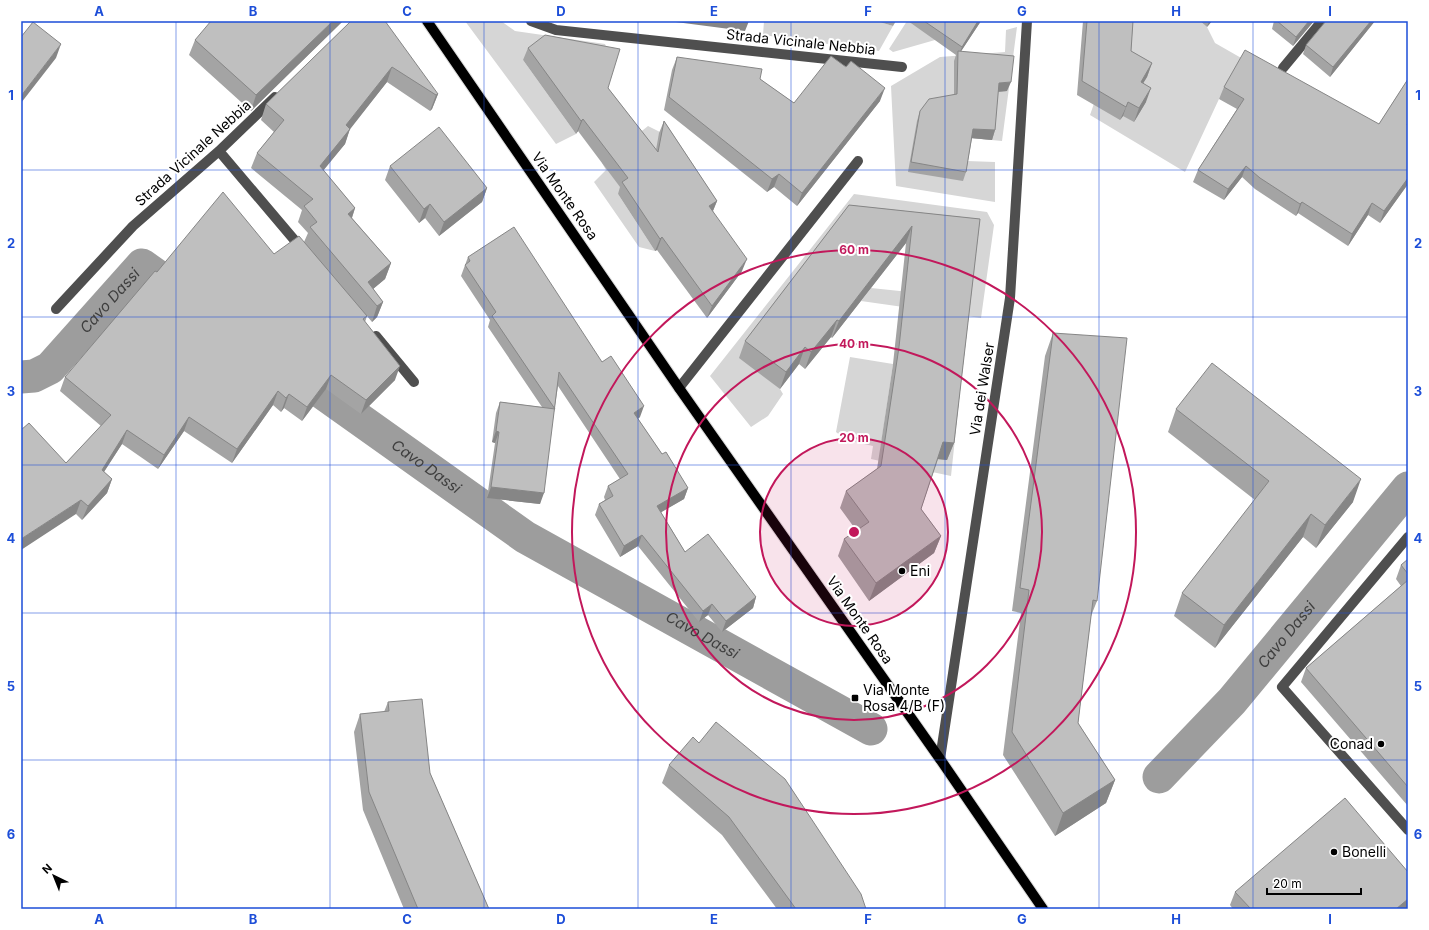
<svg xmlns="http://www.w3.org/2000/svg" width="1429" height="930" font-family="Inter,sans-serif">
	<rect width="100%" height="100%" fill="#fff"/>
	<path fill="#d6d6d6" d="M 465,21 L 501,21 L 515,31 L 605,44 L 609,53 L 523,60 L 576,134 L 556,144 Z
		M 764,21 L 876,21 L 893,26 L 879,51 L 763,35 Z
		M 907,21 L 959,21 L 935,40 L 893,52 L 889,49 Z
		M 1123,21 L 1200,21 L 1207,27 L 1215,43 L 1243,59 L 1219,99 L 1185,172 L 1090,115 Z
		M 1017,27 L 1002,141 L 970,138 L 967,161 L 995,162 L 995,202 L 896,186 L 891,86 L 940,57 L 1005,52 L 1006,30 Z
		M 648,126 L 660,132 L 682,156 L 618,194 L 655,251 L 639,247 L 594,182 L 606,170 L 602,163 Z
		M 854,194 L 987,212 L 994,225 L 981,318 L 861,301 L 871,288 L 967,298 L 974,236 L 843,222 L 780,389 L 783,394 L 768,416 L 751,427 L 710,376 Z
		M 850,357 L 893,364 L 880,451 L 954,401 L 959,401 L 951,476 L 871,459 L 873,446 L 846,440 L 836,432 Z"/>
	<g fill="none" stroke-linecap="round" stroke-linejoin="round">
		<g stroke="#9d9d9d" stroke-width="33">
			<path id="s1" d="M 286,367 L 525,537 L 871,729"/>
			<path id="s2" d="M 21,377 L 34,376 L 50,368 L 142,265 L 190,299"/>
			<path id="s3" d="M 1159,777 L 1232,701 L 1408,488"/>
		</g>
		<g stroke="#dbdbdb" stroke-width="12">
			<path id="major" d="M 427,21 L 679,388 L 940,759 L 1043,909"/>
		</g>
		<path stroke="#4f4f4f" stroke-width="10" d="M 531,21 L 556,30 L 902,67
			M 1283,68 L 1322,21
			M 219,151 L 302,249
			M 56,309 L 133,226 L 219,151 L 275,97
			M 376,336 L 414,382
			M 679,388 L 858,161
			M 1408,537 L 1282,687 L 1408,830
			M 940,759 L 1010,298 L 1027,21"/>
		<use href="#major" stroke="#000" stroke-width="10"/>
	</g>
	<path fill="#a4a4a4" d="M 343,21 L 251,111 L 189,55 L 195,40 Z
		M 351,21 L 438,94 L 432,109 L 430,111 L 387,82 L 350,128 L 345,144 L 323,170 L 355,208 L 352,218 L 391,263 L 385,279 L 373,289 L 383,302 L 377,317 L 372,322 L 367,316 L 365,322 L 395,380 L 361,414 L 326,389 L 302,421 L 284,408 L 281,412 L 273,405 L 232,463 L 184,431 L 158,469 L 122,444 L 104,472 L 112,479 L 107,493 L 82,520 L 76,514 L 66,463 L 101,426 L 60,391 L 65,377 L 157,272 L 274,254 L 304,242 L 308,233 L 298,222 L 302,210 L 251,168 L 257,153 L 274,132 L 261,120 L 266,104 Z
		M 876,21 L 896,21 L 893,26 Z
		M 908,21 L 981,21 L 961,51 L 1007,91 L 998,92 L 995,130 L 992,140 L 972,138 L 966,172 L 963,181 L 908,172 L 917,121 L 920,111 L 954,94 L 954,61 L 956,55 Z
		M 1083,21 L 1133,21 L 1131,51 L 1152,63 L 1147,77 L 1143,83 L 1146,102 L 1134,122 L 1123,116 L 1120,120 L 1077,95 Z
		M 1200,21 L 1212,21 L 1207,27 Z
		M 1274,21 L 1314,21 L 1293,46 L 1272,29 Z
		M 1326,21 L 1375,21 L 1330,77 L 1303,54 L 1306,45 Z
		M 528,48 L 608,88 L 656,150 L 659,133 L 664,121 L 717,201 L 713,211 L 742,271 L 707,318 L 657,250 L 655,251 L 618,194 L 620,187 L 578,131 L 576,134 L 523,60 Z
		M 677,57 L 760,79 L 794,103 L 880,101 L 797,206 L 774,187 L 767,192 L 664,110 L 672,70 Z
		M 1408,79 L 1408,184 L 1380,223 L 1368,215 L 1348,246 L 1298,213 L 1296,216 L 1255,189 L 1242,177 L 1224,200 L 1193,182 L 1198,170 L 1237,109 L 1219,99 L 1224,87 L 1379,124 Z
		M 390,166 L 487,188 L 482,202 L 439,236 L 425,218 L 419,223 L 385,180 Z
		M 849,205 L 980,219 L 954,443 L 947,460 L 938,459 L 921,509 L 941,536 L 934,553 L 869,601 L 838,556 L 844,539 L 856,530 L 840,508 L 846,491 L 877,469 L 893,364 L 906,243 L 832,338 L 831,337 L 805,369 L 799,364 L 780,389 L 739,358 L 745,341 Z
		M 468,257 L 602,362 L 640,417 L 638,419 L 662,454 L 688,488 L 684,499 L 661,512 L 685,552 L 756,597 L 753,608 L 722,632 L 708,615 L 699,622 L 638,546 L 620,557 L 595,515 L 599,504 L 605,500 L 604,497 L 608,486 L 620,479 L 558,386 L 540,504 L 487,498 L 495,443 L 492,442 L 496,413 L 500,402 L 542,407 L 488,327 L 490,320 L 461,276 Z
		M 1053,333 L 1097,601 L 1091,616 L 1078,723 L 1115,780 L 1106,803 L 1055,836 L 1003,755 L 1021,613 L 1012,611 L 1045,356 Z
		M 1176,409 L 1353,502 L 1316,548 L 1303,537 L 1215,648 L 1174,616 L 1182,593 L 1255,500 L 1168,432 Z
		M 1408,559 L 1408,806 L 1301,682 L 1306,668 L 1401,586 L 1396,579 L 1401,565 Z
		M 388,702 L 430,773 L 489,909 L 404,909 L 363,810 L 354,732 L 360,714 L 384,712 Z
		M 669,765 L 866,909 L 777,909 L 722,835 L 662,783 Z
		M 1408,872 L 1408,908 L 1407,909 L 1233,909 L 1230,905 L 1235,892 Z"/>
	<path fill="#868686" d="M 333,21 L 343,21 L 251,111 L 256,95 Z
		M 668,21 L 749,21 L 745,31 Z
		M 978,21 L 981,21 L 958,56 L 962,47 Z
		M 1209,21 L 1212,21 L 1207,27 Z
		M 1309,21 L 1314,21 L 1293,46 L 1296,37 Z
		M 1371,21 L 1375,21 L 1330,77 L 1333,67 Z
		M 61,44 L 56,58 L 21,103 L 21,96 Z
		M 1152,63 L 1147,77 L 1136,95 L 1141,82 Z
		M 392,67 L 387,82 L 344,137 L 350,129 L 345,144 L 314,182 L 320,166 L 346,125 Z
		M 1011,82 L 1007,91 L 995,92 L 999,83 Z
		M 885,88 L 880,101 L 797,206 L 802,193 Z
		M 1151,88 L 1146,102 L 1134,122 L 1139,108 Z
		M 438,94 L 432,109 L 430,111 L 436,95 Z
		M 1128,102 L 1123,116 L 1120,120 L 1126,107 Z
		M 583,119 L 578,131 L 576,134 L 581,121 Z
		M 973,129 L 995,130 L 992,140 L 970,138 Z
		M 1246,166 L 1242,177 L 1224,200 L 1228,189 Z
		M 779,174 L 774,187 L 767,192 L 772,179 Z
		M 1408,178 L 1408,184 L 1380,223 L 1384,211 Z
		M 487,188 L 482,202 L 439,236 L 444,222 Z
		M 717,201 L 712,213 L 709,206 Z
		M 1302,202 L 1298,213 L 1296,216 L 1300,204 Z
		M 1372,203 L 1368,215 L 1348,246 L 1352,234 Z
		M 430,204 L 425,218 L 419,223 L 424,209 Z
		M 355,208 L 350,223 L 348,214 Z
		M 912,226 L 906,243 L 832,338 L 839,321 Z
		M 662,237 L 657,250 L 655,251 L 660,239 Z
		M 747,259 L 742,271 L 707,318 L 712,306 Z
		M 391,263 L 385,279 L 367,294 L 368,282 Z
		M 383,302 L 377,317 L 372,322 L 377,306 Z
		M 837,320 L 831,337 L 805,369 L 811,352 Z
		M 805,347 L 799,364 L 780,389 L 786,372 Z
		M 400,366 L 395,380 L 361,414 L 366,400 Z
		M 331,375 L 326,389 L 302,421 L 307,407 Z
		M 278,391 L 273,405 L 232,463 L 237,449 Z
		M 289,394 L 284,408 L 281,412 L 286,398 Z
		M 644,406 L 640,417 L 630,424 L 634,413 Z
		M 189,417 L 184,431 L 158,469 L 164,455 Z
		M 127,430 L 122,444 L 96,484 L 102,470 Z
		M 496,431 L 499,432 L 495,443 L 492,442 Z
		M 943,442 L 954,443 L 947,460 L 937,459 Z
		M 112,479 L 107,493 L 82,520 L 88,506 Z
		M 1361,479 L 1353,502 L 1316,548 L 1325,525 Z
		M 491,487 L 544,493 L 540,504 L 487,498 Z
		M 688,488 L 684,499 L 653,517 L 657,506 Z
		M 81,500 L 76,514 L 21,550 L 21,539 Z
		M 1311,514 L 1303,537 L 1215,648 L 1224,625 Z
		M 642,535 L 638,546 L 620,557 L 624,546 Z
		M 941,536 L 934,553 L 869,601 L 876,583 Z
		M 756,597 L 753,608 L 722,632 L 726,621 Z
		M 712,604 L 708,615 L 699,622 L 703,611 Z
		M 1115,780 L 1106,803 L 1055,836 L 1063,813 Z
		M 1408,899 L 1408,908 L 1396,909 Z"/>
	<path fill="#bfbfbf" stroke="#868686" d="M 211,21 L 333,21 L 256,95 L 195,40 Z
		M 351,21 L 385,21 L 438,94 L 436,95 L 392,67 L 346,125 L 350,129 L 320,166 L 355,208 L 348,214 L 391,263 L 368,282 L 383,302 L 377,306 L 310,227 L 317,222 L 304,206 L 313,199 L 257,153 L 284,120 L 266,104 Z
		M 924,21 L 978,21 L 962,47 Z
		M 1087,21 L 1133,21 L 1131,51 L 1152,63 L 1141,82 L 1151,88 L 1139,108 L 1128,102 L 1126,107 L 1082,81 Z
		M 1277,21 L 1309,21 L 1296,37 Z
		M 1326,21 L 1371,21 L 1333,67 L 1306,45 Z
		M 33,22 L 61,44 L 21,96 L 21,37 Z
		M 545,35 L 620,49 L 608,88 L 658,152 L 664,121 L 717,201 L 709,206 L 747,259 L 712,306 L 662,237 L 660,239 L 622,182 L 628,178 L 583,119 L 581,121 L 528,48 Z
		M 1245,50 L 1379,124 L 1408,79 L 1408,123 L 1407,125 L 1408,126 L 1408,178 L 1384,211 L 1372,203 L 1352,234 L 1302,202 L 1300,204 L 1260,178 L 1246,166 L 1228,189 L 1198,170 L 1244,99 L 1224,87 Z
		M 958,51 L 1014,56 L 1011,82 L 999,83 L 995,130 L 973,129 L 966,172 L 911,162 L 920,111 L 929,99 L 957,94 Z
		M 831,56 L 846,67 L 851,61 L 885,88 L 802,193 L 779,174 L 772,179 L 669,97 L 677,57 L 762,69 L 760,79 L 794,103 Z
		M 439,127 L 487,188 L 444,222 L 430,204 L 424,209 L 390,166 Z
		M 223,192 L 274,254 L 299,236 L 367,316 L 363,319 L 400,366 L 366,400 L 331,375 L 307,407 L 289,394 L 286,398 L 278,391 L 237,449 L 189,417 L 164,455 L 127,430 L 102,470 L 112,479 L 88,506 L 81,500 L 21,539 L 21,430 L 29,423 L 66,463 L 111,415 L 65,377 L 155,271 L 157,272 Z
		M 849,205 L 980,219 L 954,443 L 943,442 L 921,509 L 941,536 L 876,583 L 844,539 L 869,522 L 846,491 L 881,466 L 899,347 L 912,226 L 839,321 L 837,320 L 811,352 L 805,347 L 786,372 L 745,341 Z
		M 514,227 L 602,362 L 611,356 L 644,406 L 634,413 L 662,454 L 666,452 L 688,488 L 657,506 L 685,552 L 708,534 L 756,597 L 726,621 L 712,604 L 703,611 L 642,535 L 624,546 L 599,504 L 613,496 L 608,486 L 628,474 L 559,372 L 544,493 L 491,487 L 499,432 L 496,431 L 500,402 L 555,409 L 492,316 L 496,312 L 465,265 L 470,261 L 468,257 Z
		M 1053,333 L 1127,338 L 1097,601 L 1093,600 L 1078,723 L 1115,780 L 1063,813 L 1012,732 L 1029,590 L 1020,588 Z
		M 1212,363 L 1361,479 L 1325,525 L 1311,514 L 1224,625 L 1182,593 L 1269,481 L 1176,409 Z
		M 1408,559 L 1408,574 L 1401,565 Z
		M 1408,580 L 1408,787 L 1306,668 Z
		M 422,699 L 430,773 L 489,909 L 418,909 L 369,792 L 360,714 L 389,711 L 388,702 Z
		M 716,722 L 785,779 L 861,894 L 866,909 L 796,909 L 729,817 L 669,765 L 693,737 L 699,743 Z
		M 1345,798 L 1408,872 L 1408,899 L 1396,909 L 1251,909 L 1235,892 Z"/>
	<path fill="none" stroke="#1d4ed8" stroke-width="1" stroke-opacity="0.55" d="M 176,21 L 176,909M 330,21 L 330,909M 484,21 L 484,909M 638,21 L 638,909M 791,21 L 791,909M 945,21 L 945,909M 1099,21 L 1099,909M 1253,21 L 1253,909M 21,170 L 1408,170M 21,317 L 1408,317M 21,465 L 1408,465M 21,613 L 1408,613M 21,760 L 1408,760"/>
	<circle cx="854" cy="532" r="94" fill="#c2185b" fill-opacity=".12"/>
	<g fill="none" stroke="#c2185b" stroke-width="2">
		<circle cx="854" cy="532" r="94"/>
		<circle cx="854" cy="532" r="188"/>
		<circle cx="854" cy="532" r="282"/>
	</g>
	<g fill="#000" stroke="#fff" stroke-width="1.5">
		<circle cx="902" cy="571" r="4"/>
		<rect x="851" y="694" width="8" height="8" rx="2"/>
		<circle cx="1381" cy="744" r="4"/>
		<circle cx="1334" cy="852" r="4"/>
	</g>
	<g text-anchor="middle" stroke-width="4" stroke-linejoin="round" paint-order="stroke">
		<g font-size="14" fill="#000" stroke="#fff">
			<text transform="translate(801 42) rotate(6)" y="5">Strada Vicinale Nebbia</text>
			<text transform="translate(193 153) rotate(-42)" y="5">Strada Vicinale Nebbia</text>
			<text transform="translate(565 196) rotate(55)" y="5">Via Monte Rosa</text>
			<text transform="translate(982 389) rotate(-81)" y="5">Via dei Walser</text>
			<text transform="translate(860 620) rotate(55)" y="5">Via Monte Rosa</text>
		</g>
		<g font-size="14" fill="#000" stroke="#fff" text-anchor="start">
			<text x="910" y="576">Eni</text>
			<text x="863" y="695">Via Monte<tspan x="863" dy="16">Rosa 4/B (F)</tspan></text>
			<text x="1373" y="749" text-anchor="end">Conad</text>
			<text x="1342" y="857">Bonelli</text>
		</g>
		<g font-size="15" font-style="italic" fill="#3e3e3e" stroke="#fff">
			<text dy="5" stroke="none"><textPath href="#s2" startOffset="121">Cavo Dassi</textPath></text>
			<text dy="5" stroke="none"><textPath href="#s1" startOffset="172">Cavo Dassi</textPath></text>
			<text dy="5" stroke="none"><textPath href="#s1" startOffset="496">Cavo Dassi</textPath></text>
			<text dy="5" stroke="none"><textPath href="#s3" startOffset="191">Cavo Dassi</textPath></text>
		</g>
	</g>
	<circle cx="854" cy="532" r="6" fill="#c2185b" stroke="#fff" stroke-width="2"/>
	<g font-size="12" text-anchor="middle" font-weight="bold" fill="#c2185b" stroke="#fff" stroke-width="4" stroke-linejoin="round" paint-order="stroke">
		<text x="854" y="254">60 m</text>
		<text x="854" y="348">40 m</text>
		<text x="854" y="442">20 m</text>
	</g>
	<rect width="1429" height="930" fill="none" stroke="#ffffff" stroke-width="44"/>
	<g transform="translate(54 876) rotate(317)" stroke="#ffffff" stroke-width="3" paint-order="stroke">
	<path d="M0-3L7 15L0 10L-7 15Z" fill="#000000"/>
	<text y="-6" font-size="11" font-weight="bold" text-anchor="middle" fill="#000000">N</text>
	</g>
	<path d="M1267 888v6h94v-6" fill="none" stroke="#000000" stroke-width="2"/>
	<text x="1273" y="888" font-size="12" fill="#000000" stroke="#ffffff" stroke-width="3" paint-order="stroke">20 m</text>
	<rect x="22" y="22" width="1385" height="886" fill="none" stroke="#1d4ed8" stroke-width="1.5"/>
	<g font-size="13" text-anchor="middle" font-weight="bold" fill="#1d4ed8">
		<text x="99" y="16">A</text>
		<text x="253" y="16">B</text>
		<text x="407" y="16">C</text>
		<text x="561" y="16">D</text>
		<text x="714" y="16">E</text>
		<text x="868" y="16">F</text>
		<text x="1022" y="16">G</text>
		<text x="1176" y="16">H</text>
		<text x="1330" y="16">I</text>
		<text x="11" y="100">1</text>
		<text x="1418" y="100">1</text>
		<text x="11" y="248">2</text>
		<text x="1418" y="248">2</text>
		<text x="11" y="396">3</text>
		<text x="1418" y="396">3</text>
		<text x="11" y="543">4</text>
		<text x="1418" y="543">4</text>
		<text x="11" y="691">5</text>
		<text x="1418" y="691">5</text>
		<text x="11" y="839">6</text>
		<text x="1418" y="839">6</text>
		<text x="99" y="924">A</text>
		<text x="253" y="924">B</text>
		<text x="407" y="924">C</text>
		<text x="561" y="924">D</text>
		<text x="714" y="924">E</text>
		<text x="868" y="924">F</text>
		<text x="1022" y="924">G</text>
		<text x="1176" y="924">H</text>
		<text x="1330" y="924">I</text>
	</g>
</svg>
